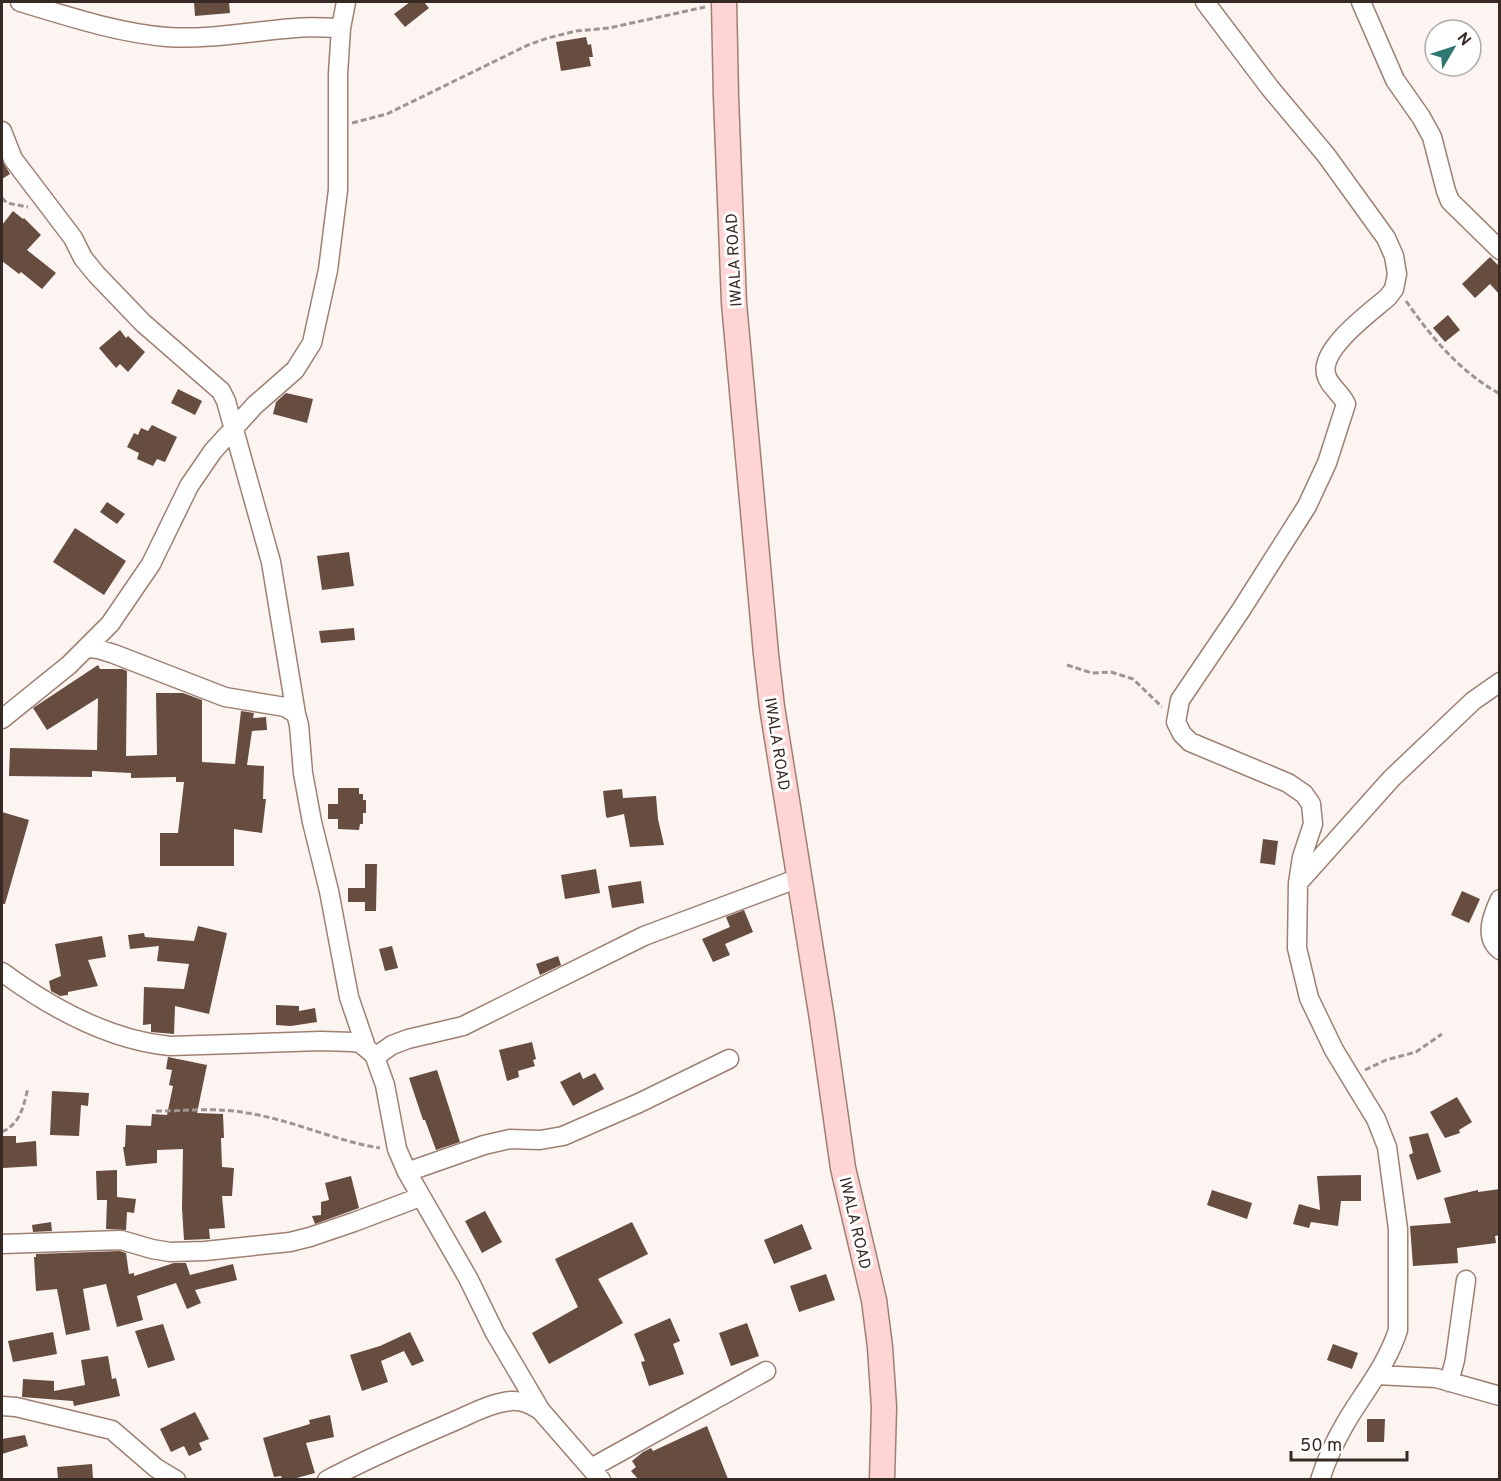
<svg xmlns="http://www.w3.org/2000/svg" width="1501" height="1481" font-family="Overpass,sans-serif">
	<rect width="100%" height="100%" fill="#fbf4f1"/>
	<path fill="#674c40" d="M 194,2 L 229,2 L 230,13 L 195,16 Z
		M 410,2 L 424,2 L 429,8 L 405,27 L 394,14 Z
		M 586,37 L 588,45 L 591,44 L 593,57 L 589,57 L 591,66 L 561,71 L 556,42 Z
		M 2,160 L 10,174 L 2,179 Z
		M 13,211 L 23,219 L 24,218 L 41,235 L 27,250 L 56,273 L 42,289 L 21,272 L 19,274 L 2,261 L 2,225 Z
		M 1490,257 L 1500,267 L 1500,295 L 1490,284 L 1475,298 L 1462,284 Z
		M 1448,315 L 1460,330 L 1445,342 L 1433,328 Z
		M 120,330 L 126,338 L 128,336 L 145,352 L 128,372 L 120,364 L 116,368 L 99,348 Z
		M 178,389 L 202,401 L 195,415 L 171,403 Z
		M 286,393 L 313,399 L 307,423 L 273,414 L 276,402 Z
		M 152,425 L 177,437 L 165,462 L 157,459 L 153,466 L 137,459 L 139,453 L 127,447 L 134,433 L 138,435 L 141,428 L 148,431 Z
		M 107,502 L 125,514 L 117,524 L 100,512 Z
		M 75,528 L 126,561 L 104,595 L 53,562 Z
		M 349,552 L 354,586 L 322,590 L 317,556 Z
		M 354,628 L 355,640 L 321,643 L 319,631 Z
		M 98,665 L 100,669 L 122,669 L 127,671 L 126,756 L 157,755 L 156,693 L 183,693 L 202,700 L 202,762 L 235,764 L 241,711 L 254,713 L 253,718 L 266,717 L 267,730 L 252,731 L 247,765 L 264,766 L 263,799 L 266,799 L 262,833 L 234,829 L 234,866 L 160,866 L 160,833 L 178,833 L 184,782 L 176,782 L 176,777 L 131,778 L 131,773 L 92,771 L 92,777 L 9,776 L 10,748 L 97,750 L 98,698 L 47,730 L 33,708 Z
		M 338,788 L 359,788 L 359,794 L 363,794 L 363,800 L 366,800 L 366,813 L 363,813 L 363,824 L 360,824 L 359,830 L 338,829 L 338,819 L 328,819 L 328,804 L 338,804 Z
		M 622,789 L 623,798 L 656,796 L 658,819 L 664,845 L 630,847 L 624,814 L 607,818 L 606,816 L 603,791 Z
		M 2,812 L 29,820 L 5,904 L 2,904 Z
		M 1263,839 L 1278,841 L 1275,865 L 1260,863 Z
		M 365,864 L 377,864 L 376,911 L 365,911 L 365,902 L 348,902 L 348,888 L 365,888 Z
		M 596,869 L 600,893 L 565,899 L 561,875 Z
		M 641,881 L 644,903 L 612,908 L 608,886 Z
		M 1462,891 L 1480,899 L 1469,923 L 1451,915 Z
		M 744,910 L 753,932 L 725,944 L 730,955 L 713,962 L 702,939 L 730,927 L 726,917 Z
		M 198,926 L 227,933 L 209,1014 L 175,1006 L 174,1034 L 151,1032 L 151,1024 L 143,1025 L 144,987 L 184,989 L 189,964 L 157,961 L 159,946 L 130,949 L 128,935 L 144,933 L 145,937 L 194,941 Z
		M 102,936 L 106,957 L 88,960 L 98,986 L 68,992 L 68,995 L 60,996 L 51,991 L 49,981 L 61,976 L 55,944 Z
		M 392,946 L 398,968 L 385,971 L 379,949 Z
		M 558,956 L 561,965 L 540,975 L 536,964 Z
		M 276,1005 L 299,1006 L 299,1011 L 315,1008 L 317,1022 L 291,1026 L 276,1025 Z
		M 532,1042 L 536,1059 L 533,1060 L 535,1066 L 518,1071 L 519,1077 L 507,1081 L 499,1050 Z
		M 168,1057 L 207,1065 L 197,1113 L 223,1114 L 224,1138 L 221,1138 L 222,1167 L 234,1168 L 232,1196 L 222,1196 L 225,1228 L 209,1229 L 210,1239 L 184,1240 L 182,1208 L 183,1149 L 157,1150 L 157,1163 L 126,1166 L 123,1147 L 125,1147 L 126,1125 L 151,1126 L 152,1114 L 167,1115 L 173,1086 L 169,1085 L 172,1070 L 166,1069 Z
		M 437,1070 L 460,1142 L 436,1150 L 425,1120 L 423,1120 L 409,1078 Z
		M 580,1072 L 583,1079 L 595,1073 L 604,1089 L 573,1106 L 560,1082 Z
		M 52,1091 L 89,1093 L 88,1106 L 81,1105 L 79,1136 L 50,1135 Z
		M 1457,1097 L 1472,1122 L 1459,1130 L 1460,1133 L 1445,1138 L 1430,1112 Z
		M 1428,1133 L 1441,1172 L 1417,1180 L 1409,1155 L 1413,1153 L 1409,1137 Z
		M 2,1136 L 16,1136 L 16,1143 L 36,1141 L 37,1166 L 3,1168 Z
		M 117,1170 L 117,1197 L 136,1199 L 134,1213 L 127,1212 L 126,1230 L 106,1229 L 107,1200 L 97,1200 L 96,1171 Z
		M 1361,1175 L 1361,1201 L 1341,1201 L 1338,1226 L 1311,1222 L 1309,1228 L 1293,1224 L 1299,1204 L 1320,1210 L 1317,1176 Z
		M 351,1176 L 359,1208 L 315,1224 L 312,1216 L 321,1215 L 321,1202 L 329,1200 L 325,1183 Z
		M 1500,1189 L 1500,1235 L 1495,1236 L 1496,1243 L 1457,1248 L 1458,1263 L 1413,1266 L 1410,1226 L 1451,1223 L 1444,1198 L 1478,1190 L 1478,1192 Z
		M 1212,1190 L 1252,1203 L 1247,1219 L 1207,1205 Z
		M 485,1211 L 502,1242 L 482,1253 L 465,1221 Z
		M 51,1222 L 52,1231 L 33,1232 L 32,1225 Z
		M 632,1222 L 648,1254 L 598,1279 L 623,1323 L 549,1364 L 532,1333 L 578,1307 L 555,1259 Z
		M 802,1224 L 812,1249 L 774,1264 L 764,1240 Z
		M 120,1251 L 126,1253 L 129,1274 L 134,1273 L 134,1276 L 174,1263 L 186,1263 L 190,1275 L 233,1264 L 237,1280 L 195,1290 L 201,1303 L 187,1309 L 176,1283 L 137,1296 L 143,1320 L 117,1327 L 106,1284 L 83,1289 L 90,1330 L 66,1335 L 57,1289 L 36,1291 L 34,1257 L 36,1257 L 36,1254 Z
		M 826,1274 L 835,1300 L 799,1312 L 790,1286 Z
		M 670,1318 L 680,1341 L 673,1344 L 684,1374 L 649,1386 L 641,1362 L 645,1361 L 634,1334 Z
		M 747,1323 L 759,1356 L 731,1366 L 719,1333 Z
		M 163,1324 L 175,1360 L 148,1368 L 135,1331 Z
		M 53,1332 L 57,1354 L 13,1362 L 8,1341 Z
		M 410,1332 L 424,1361 L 412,1366 L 404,1351 L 381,1361 L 388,1382 L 362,1391 L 350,1355 L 380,1346 Z
		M 1333,1344 L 1358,1353 L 1352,1369 L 1327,1360 Z
		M 108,1356 L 112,1379 L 116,1378 L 120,1396 L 74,1406 L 73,1401 L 22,1397 L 23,1379 L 54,1381 L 54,1391 L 85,1385 L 81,1360 Z
		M 195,1412 L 209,1439 L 199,1443 L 202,1450 L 189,1456 L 184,1446 L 171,1452 L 160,1429 Z
		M 330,1415 L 334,1437 L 306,1443 L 315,1473 L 293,1479 L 282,1479 L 281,1476 L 274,1477 L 263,1438 L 310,1424 L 309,1420 Z
		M 1367,1419 L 1385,1419 L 1384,1442 L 1367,1442 Z
		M 707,1426 L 728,1479 L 638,1479 L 631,1471 L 636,1467 L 632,1461 L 643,1452 L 651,1448 L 653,1451 Z
		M 25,1435 L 28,1446 L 2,1454 L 2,1439 Z
		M 92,1464 L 93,1479 L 58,1479 L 57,1467 Z"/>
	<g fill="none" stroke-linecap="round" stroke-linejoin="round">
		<g stroke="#9e8073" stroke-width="21">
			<path id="street" d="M 20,2 C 68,16 117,33 167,37 C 210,40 253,31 295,28 C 310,26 326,28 341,28
				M 1205,2 L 1270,88 L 1326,155 L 1386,238 L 1394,256 L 1397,274 L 1394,289 L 1388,297 C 1371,312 1320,348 1326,374 C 1328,385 1341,393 1346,404 L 1327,463 L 1307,506 L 1241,610 L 1180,700 L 1176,722 L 1182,734 L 1190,742 L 1288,783 L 1304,794 L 1311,804 L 1313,824 L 1302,857 L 1298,883 L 1297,948 L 1309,998 L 1334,1050 L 1376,1119 L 1387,1147 L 1398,1229 L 1398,1330 C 1387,1365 1363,1393 1345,1424 C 1335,1441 1326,1461 1320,1480
				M 1361,2 L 1395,80 L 1421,117 L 1432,137 L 1446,191 L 1450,201 L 1500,250
				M 2,131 L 13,159 L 73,238 L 83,258 L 96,274 L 143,323 L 221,391 L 226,401 L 271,562 L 296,714
				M 88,648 L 98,649 L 114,654 L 225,697 L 285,707 L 296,714 L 299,725 L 303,773 L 312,822 L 329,891 L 349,997 L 366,1047
				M 2,719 L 69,665 L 110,624 L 151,564 L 189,486 L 213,451 L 255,405 L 295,370 L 312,343 L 328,270 L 338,190 L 338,74 L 341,28 L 346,2
				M 1298,883 L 1391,779 L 1473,701 L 1500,682
				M 1500,899 C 1493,914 1483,937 1500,950
				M 2,972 C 51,1008 108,1040 170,1046 L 321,1041 L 352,1042 L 360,1043 L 371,1052 L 375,1057 L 385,1085 L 397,1149 L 407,1172 L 468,1278 L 495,1333 L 541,1411
				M 375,1057 L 392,1045 L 408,1039 L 463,1026 L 644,936 L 799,878
				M 407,1172 L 484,1145 L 510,1139 L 540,1140 L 563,1136 L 639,1103 L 729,1059
				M 2,1244 L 121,1240 L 152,1249 L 170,1252 L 205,1251 L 290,1242 L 310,1237 L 354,1222 L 420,1197
				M 1377,1375 L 1436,1378 L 1500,1396
				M 1449,1382 L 1455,1360 L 1466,1280
				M 2,1406 L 16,1407 L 112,1430 L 156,1468 L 176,1480
				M 591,1468 L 766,1371
				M 327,1480 C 367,1459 408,1441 450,1423 C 469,1415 490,1403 511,1401 C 523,1400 532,1405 541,1411 L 601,1480"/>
		</g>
		<g stroke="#9e8073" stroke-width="27">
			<path id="secondary" d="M 724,2 L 726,97 L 734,303 L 766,654 L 772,707 L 822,1019 L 843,1168 L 874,1300 L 880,1347 L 884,1407 L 882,1480"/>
		</g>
		<path stroke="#9e9490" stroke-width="3" stroke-dasharray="6 3" stroke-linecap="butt" d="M 352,123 L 387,114 L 528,45 L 548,38 L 576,31 L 609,28 L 705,7
			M 2,198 L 7,203 L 28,207
			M 1406,301 C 1432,338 1459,371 1500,394
			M 1067,665 L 1092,673 L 1111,672 L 1133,679 L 1162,707
			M 1365,1070 L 1386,1060 L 1416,1052 L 1442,1034
			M 156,1111 C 186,1111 217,1107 247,1113 C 293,1120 335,1141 380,1148
			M 2,1132 C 21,1123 23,1107 28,1088"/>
		<use href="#street" stroke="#fff" stroke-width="18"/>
		<use href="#secondary" stroke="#fed5d4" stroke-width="24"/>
	</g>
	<g text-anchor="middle" stroke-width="6" stroke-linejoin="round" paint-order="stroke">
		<g font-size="16" fill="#372a25" stroke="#fff">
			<text transform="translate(733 260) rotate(-93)" y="6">IWALA ROAD</text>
			<text transform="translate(778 744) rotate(81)" y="6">IWALA ROAD</text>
			<text transform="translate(856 1223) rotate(77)" y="6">IWALA ROAD</text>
		</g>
	</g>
	<rect width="1501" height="1481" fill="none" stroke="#372a25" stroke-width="6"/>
	<g transform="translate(1453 48) rotate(51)"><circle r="28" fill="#ffffff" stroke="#afaaa8" stroke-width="1.5"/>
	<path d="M0-4.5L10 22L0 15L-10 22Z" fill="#2f7771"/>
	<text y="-9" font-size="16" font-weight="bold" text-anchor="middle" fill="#372a25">N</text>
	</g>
	<path d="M1291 1451v9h116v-9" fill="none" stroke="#372a25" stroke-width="3"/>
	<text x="1300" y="1451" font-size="18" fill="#372a25" stroke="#ffffff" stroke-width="4.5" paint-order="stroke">50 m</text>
</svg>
